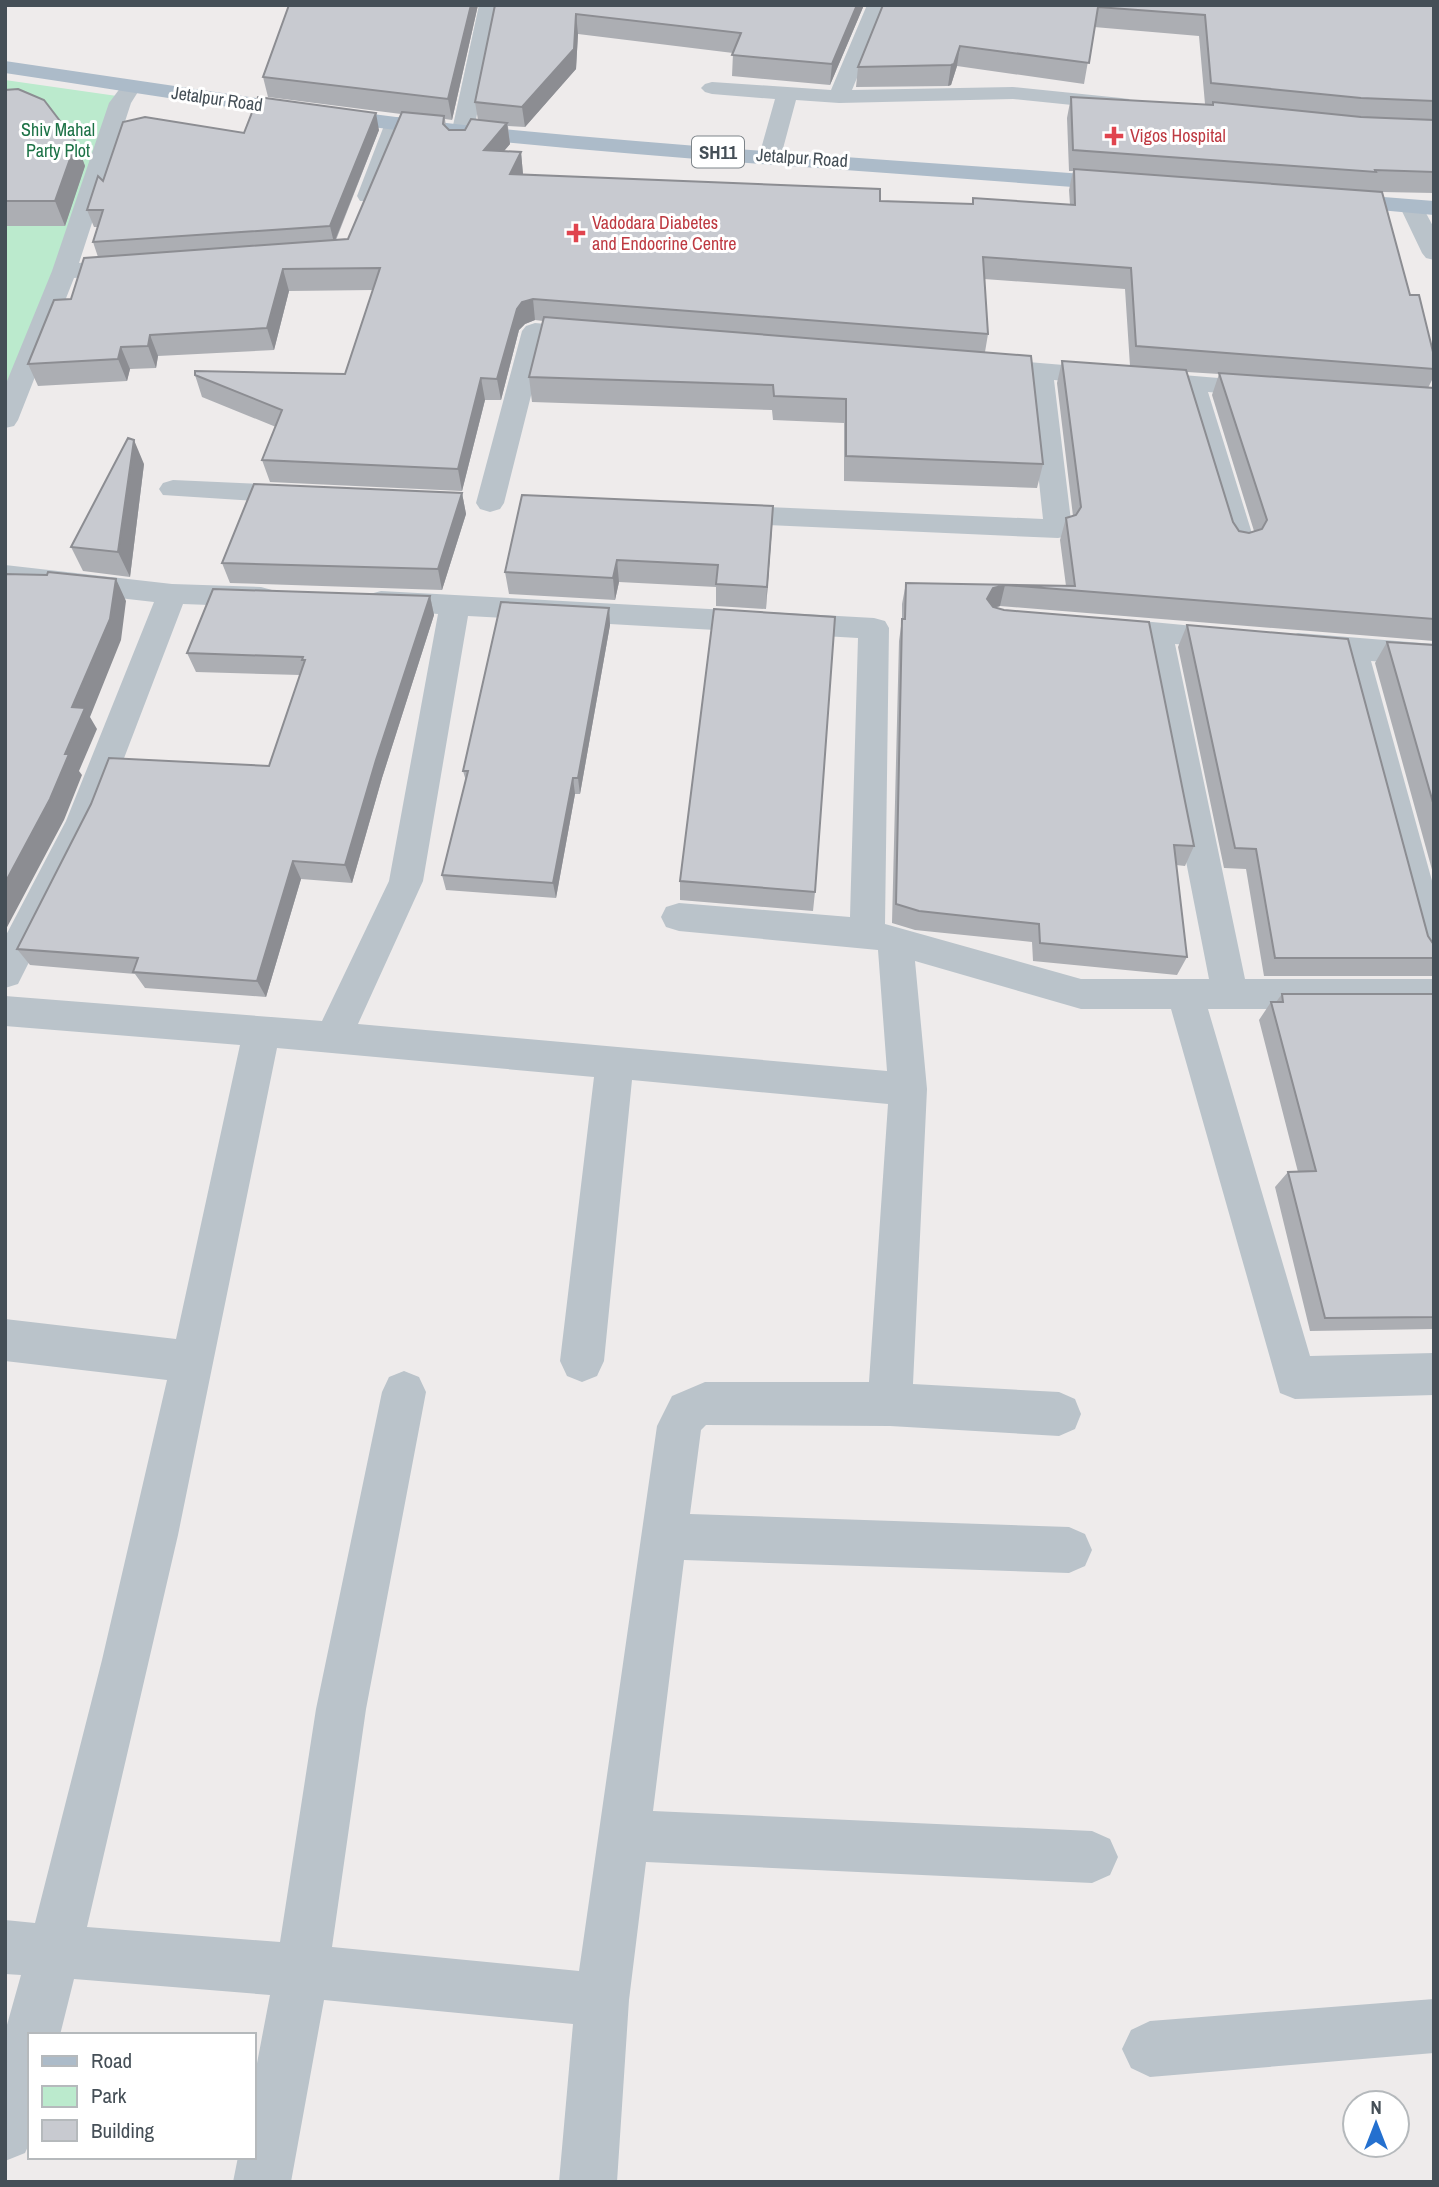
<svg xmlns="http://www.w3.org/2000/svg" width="1439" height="2187" font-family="'Archivo Narrow',sans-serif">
	<rect width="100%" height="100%" fill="#eeebeb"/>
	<path fill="#bbeacd" d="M 5,80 L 131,98 L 5,421 Z"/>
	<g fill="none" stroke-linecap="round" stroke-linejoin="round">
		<path fill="#bac3ca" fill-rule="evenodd" d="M 479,5 L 499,5 L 471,144 L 468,149 L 452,149 L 449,144 Z
			M 867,5 L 887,5 L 852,90 L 1013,87 L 1121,98 L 1129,99 L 1132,104 L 1129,109 L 1121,110 L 1013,99 L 839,103 L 796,100 L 781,156 L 778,161 L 762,161 L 759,156 L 775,99 L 712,94 L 705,92 L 701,88 L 705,84 L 712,82 L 831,90 Z
			M 131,81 L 138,83 L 141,87 L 131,103 L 79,263 L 133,259 L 142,261 L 145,266 L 142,271 L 133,273 L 74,278 L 18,420 L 14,426 L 5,428 L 5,386 L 52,271 L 109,103 L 124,83 Z
			M 396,117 L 404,118 L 407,123 L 379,196 L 376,201 L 360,201 L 357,196 L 385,123 L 388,118 Z
			M 1412,200 L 1420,202 L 1434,228 L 1434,260 L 1426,258 L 1422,253 L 1400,207 L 1404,202 Z
			M 535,323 L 591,328 L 600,331 L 604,336 L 600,341 L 591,344 L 545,340 L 504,503 L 500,509 L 490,512 L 480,509 L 476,503 L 522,331 L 526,326 Z
			M 979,358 L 1277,383 L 1281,389 L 1277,395 L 1268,397 L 1208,392 L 1255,543 L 1251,550 L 1241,552 L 1231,550 L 1227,543 L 1181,390 L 1054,380 L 1072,529 L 1068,536 L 1058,538 L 721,523 L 711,520 L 707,514 L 711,508 L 721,505 L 1043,519 L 1028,378 L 970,371 L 966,366 L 970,361 Z
			M 173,480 L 304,486 L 314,489 L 318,495 L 314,501 L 304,504 L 163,495 L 159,489 L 163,483 Z
			M 5,565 L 172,584 L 261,587 L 272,590 L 276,597 L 272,604 L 261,607 L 183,604 L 100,821 L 18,984 L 5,988 L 5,937 L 66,821 L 154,602 L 5,585 Z
			M 381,591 L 874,618 L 885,621 L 889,628 L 885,924 L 1081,979 L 1209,979 L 1143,641 L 1089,634 L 1085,627 L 1089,620 L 1100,617 L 1246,631 L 1250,638 L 1246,645 L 1235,649 L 1175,644 L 1245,979 L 1434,979 L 1434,1009 L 1208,1009 L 1310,1356 L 1434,1353 L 1434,1395 L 1295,1399 L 1280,1393 L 1171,1009 L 1081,1009 L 915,961 L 927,1089 L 913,1384 L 1059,1392 L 1075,1399 L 1081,1414 L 1075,1429 L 1059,1436 L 890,1426 L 706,1425 L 701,1430 L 690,1514 L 1069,1527 L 1085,1534 L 1092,1550 L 1085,1566 L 1069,1573 L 684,1560 L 653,1811 L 1092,1831 L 1110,1839 L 1118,1857 L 1110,1875 L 1092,1883 L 646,1862 L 629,2000 L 617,2182 L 559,2182 L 573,2024 L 324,2000 L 291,2182 L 233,2182 L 238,2157 L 254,2157 L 254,2079 L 270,1995 L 74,1979 L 60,2035 L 30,2035 L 30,2142 L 25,2153 L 5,2161 L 5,2032 L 21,1975 L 5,1974 L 5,1920 L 35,1923 L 102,1660 L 167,1380 L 5,1361 L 5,1319 L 176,1339 L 240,1045 L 5,1026 L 5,996 L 322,1021 L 389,881 L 438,614 L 370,608 L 366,601 L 370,594 ZM 468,616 L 858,638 L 850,917 L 679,903 L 666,907 L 661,917 L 666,927 L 679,931 L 878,950 L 887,1071 L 358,1024 L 423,881 ZM 277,1048 L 594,1077 L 560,1361 L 567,1376 L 582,1382 L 597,1376 L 604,1361 L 632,1080 L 888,1104 L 869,1382 L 705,1382 L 672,1396 L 657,1426 L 579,1971 L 332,1947 L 366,1709 L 426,1392 L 419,1377 L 404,1371 L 389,1377 L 382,1392 L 316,1709 L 280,1942 L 87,1927 L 178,1535 Z
			M 1298,633 L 1434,644 L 1434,666 L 1371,661 L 1434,888 L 1434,969 L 1421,964 L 1416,954 L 1339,658 L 1287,651 L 1283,644 L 1287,637 Z
			M 1434,1999 L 1434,2053 L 1150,2077 L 1131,2068 L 1122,2049 L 1131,2030 L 1150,2021 Z"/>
		<path fill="#acbbc9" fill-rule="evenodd" d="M 5,61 C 158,83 311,108 464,125 C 683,148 903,160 1123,177 L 1131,179 L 1134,184 L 1131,189 L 1123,191 C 903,173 683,161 464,138 C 310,121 158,96 5,73 Z
			M 1333,193 L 1434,201 L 1434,215 L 1325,205 L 1322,200 L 1325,195 Z"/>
	</g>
	<path fill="#acaeb3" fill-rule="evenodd" d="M 289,5 L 478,5 L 452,120 L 445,119 L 446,127 L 449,130 L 465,130 L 478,120 L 475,102 L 495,5 L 864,5 L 830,85 L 732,76 L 733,53 L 578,34 L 576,69 L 525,127 L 508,126 L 510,144 L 504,151 L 521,152 L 523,175 L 880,201 L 973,204 L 973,198 L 1070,205 L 1069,190 L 1073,171 L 1069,171 L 1067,118 L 1071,97 L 1212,105 L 1205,104 L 1199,36 L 1094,27 L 1084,84 L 957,66 L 951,85 L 948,86 L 856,87 L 858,67 L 883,5 L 1434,5 L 1434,193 L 1382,192 L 1410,295 L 1434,356 L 1434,376 L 1428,388 L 1434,388 L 1434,641 L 1000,606 L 996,608 L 1194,846 L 1185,866 L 1176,865 L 1187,957 L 1177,975 L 1033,961 L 1032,942 L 915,930 L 892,923 L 899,641 L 902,619 L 902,604 L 906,583 L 1066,586 L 1060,540 L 1066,518 L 1073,516 L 1057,383 L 1062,361 L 1130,366 L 1125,289 L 984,279 L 988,334 L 985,352 L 1043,464 L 1037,488 L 844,481 L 844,423 L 773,420 L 772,410 L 532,402 L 529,377 L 543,321 L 535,320 L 525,324 L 519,330 L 501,400 L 485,400 L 462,491 L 270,482 L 262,460 L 276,427 L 202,397 L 195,375 L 345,374 L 373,290 L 289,291 L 274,350 L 158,356 L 156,368 L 130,369 L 127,381 L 38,386 L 28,364 L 98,257 L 93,242 L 98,227 L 94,227 L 87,210 L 103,181 L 244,133 L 379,130 L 336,240 L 348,239 L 401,114 L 268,97 L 263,77 ZM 1187,372 L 1219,374 L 1212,395 L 1254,531 L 1249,533 L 1239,531 L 1233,522 Z
		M 5,90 L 76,142 L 85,166 L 65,226 L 5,226 Z
		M 144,464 L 130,577 L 83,571 L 71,547 Z
		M 462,493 L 466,514 L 442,590 L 230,583 L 222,563 Z
		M 773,506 L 766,609 L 716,606 L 716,587 L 619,582 L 615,600 L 509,594 L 505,572 Z
		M 430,596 L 434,615 L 382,778 L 352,883 L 301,879 L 266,997 L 145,988 L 135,974 L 30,965 L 17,949 L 269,766 L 300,675 L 196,672 L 187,653 Z
		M 609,608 L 610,625 L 580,794 L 575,794 L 556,898 L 446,890 L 442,875 L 466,781 L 463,771 Z
		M 1187,625 L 1428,936 L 1434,945 L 1434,976 L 1264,976 L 1246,869 L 1224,868 L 1178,647 Z
		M 1387,642 L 1434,645 L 1434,877 L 1375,663 Z
		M 680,881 L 815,892 L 813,911 L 680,900 Z
		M 1282,994 L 1434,994 L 1434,1329 L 1310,1331 L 1275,1187 L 1288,1172 L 1298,1172 L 1259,1020 L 1271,1002 L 1276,1002 Z"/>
	<path fill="#8c8d92" d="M 471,5 L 478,5 L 452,120 L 448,99 Z
		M 857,5 L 864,5 L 830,85 L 832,64 Z
		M 576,14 L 578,34 L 576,69 L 525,127 L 522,107 Z
		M 960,46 L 957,66 L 951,85 L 948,86 L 951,65 Z
		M 376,113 L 379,130 L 334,243 L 330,226 Z
		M 507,123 L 510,144 L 487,171 L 484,150 Z
		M 76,142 L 85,166 L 65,226 L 55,201 Z
		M 521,152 L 523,174 L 513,196 L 510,174 Z
		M 283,269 L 289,291 L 274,350 L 267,328 Z
		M 533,299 L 535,320 L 525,324 L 519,330 L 501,400 L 497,379 L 517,309 L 522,302 Z
		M 150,335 L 158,356 L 156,368 L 148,346 Z
		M 121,347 L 130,369 L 127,381 L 118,359 Z
		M 481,378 L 485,400 L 462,491 L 458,469 Z
		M 134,440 L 144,464 L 130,577 L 118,552 Z
		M 462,493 L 466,514 L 442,590 L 438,569 Z
		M 773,506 L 772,528 L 766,609 L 767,587 Z
		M 617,560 L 619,582 L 615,600 L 613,578 Z
		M 116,579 L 126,601 L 121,640 L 90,717 L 97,729 L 79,771 L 82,775 L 64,820 L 5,931 L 5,883 L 65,754 L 72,707 Z
		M 1005,585 L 1000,606 L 988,609 L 987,599 L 993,588 Z
		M 430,596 L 434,615 L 382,778 L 352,883 L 345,865 L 376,760 Z
		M 609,608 L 610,625 L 580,794 L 578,778 Z
		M 573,778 L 575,794 L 556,898 L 553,883 Z
		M 293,861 L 301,879 L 266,997 L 257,981 Z"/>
	<path fill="#c8cad0" stroke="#8c8d92" stroke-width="2" d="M 289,5 L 471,5 L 448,99 L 263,77 Z
		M 495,5 L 857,5 L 832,64 L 732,55 L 741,33 L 576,14 L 574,49 L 522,107 L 475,102 Z
		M 883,5 L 1434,5 L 1434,101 L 1361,98 L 1211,83 L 1205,15 L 1098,7 L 1089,63 L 960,46 L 954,64 L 951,65 L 858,67 Z
		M 18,89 L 44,100 L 76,142 L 55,201 L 5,201 L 5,90 Z
		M 258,97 L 376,113 L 330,226 L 93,242 L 103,210 L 87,210 L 98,176 L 103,181 L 123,122 L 145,117 L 244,133 Z
		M 1071,97 L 1213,105 L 1213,102 L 1361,117 L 1434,120 L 1434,172 L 1375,170 L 1376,172 L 1073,150 Z
		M 402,112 L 444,116 L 443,124 L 449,130 L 465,130 L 471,119 L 507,123 L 484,150 L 521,152 L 510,174 L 880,189 L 880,201 L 973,204 L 973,198 L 1075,205 L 1074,169 L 1382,192 L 1410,295 L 1419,295 L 1434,356 L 1434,369 L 1136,346 L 1131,268 L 983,257 L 988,334 L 533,299 L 522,302 L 517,309 L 497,379 L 481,378 L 458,469 L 262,460 L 282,410 L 195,375 L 195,371 L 345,374 L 380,268 L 283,269 L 267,328 L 150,335 L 148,346 L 121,347 L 118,359 L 28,364 L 54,300 L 71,299 L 84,258 L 348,239 Z
		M 544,317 L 1031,356 L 1043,464 L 846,456 L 846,399 L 774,396 L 773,385 L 529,377 Z
		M 1062,361 L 1186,370 L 1233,522 L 1239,531 L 1249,533 L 1262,529 L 1267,520 L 1219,373 L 1434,388 L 1434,619 L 1005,585 L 993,588 L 987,599 L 993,607 L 1004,610 L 1149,622 L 1194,846 L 1174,845 L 1187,957 L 1040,943 L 1039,924 L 919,911 L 896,904 L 902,619 L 905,619 L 906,583 L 1075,586 L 1066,518 L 1076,515 L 1081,507 Z
		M 128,438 L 134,440 L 118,552 L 71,547 Z
		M 254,484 L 462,493 L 438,569 L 222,563 Z
		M 522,495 L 773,506 L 767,587 L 716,584 L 718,565 L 617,560 L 613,578 L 505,572 Z
		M 48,572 L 116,579 L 110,619 L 72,707 L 85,708 L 65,754 L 69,754 L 50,799 L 5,883 L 5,574 L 47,575 Z
		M 213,589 L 430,596 L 376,760 L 345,865 L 293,861 L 257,981 L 133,972 L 138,958 L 17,949 L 91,804 L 109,758 L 269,766 L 305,660 L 302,660 L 303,657 L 187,653 Z
		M 501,602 L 609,608 L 578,778 L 573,778 L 553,883 L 442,875 L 468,771 L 463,771 Z
		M 714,609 L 835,617 L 815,892 L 680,881 Z
		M 1187,625 L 1348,639 L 1428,936 L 1434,945 L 1434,958 L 1275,958 L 1256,849 L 1235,848 Z
		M 1387,642 L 1434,645 L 1434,806 Z
		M 1282,994 L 1434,994 L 1434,1317 L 1325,1318 L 1288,1172 L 1316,1171 L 1271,1002 L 1283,1002 Z"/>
	<g fill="#e0444e" stroke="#fff" stroke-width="2.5">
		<path d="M1110.5 125.5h7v7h7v7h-7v7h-7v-7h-7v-7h7z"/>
		<path d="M572.5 222.5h7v7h7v7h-7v7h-7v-7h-7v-7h7z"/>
	</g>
	<g text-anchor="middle" stroke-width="6" stroke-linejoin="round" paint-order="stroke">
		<g font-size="18" fill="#454f57" stroke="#fff">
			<text transform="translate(217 99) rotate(8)" y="6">Jetalpur Road</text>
			<text transform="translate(802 158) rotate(4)" y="6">Jetalpur Road</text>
		</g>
		<g font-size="18" fill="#1c7246" stroke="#fff">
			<text x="58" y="136">Shiv Mahal<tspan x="58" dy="21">Party Plot</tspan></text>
		</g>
		<g font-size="18" fill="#be3a42" stroke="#fff" text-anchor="start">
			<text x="1130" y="142">Vigos Hospital</text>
			<text x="592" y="229">Vadodara Diabetes<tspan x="592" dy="21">and Endocrine Centre</tspan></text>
		</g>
		<rect fill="#fff" stroke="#7d8489" stroke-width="2" x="692" y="136.5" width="52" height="31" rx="5"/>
		<g font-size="19" font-weight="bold" fill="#454f57">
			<text x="718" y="159">SH11</text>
		</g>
	</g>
	<rect width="1439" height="2187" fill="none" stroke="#454f57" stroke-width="14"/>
	<rect x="28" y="2033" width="228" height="126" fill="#ffffff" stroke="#b5b9bc" stroke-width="2"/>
	<rect x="42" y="2056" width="35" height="10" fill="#acbbc9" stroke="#b5b9bc" stroke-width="2"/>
	<text x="91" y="2068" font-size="21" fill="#454f57">Road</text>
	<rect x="42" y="2086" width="35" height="21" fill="#bbeacd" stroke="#b5b9bc" stroke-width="2"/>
	<text x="91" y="2103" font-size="21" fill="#454f57">Park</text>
	<rect x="42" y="2120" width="35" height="21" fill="#c8cad0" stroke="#b5b9bc" stroke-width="2"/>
	<text x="91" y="2138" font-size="21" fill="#454f57">Building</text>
	<g transform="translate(1376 2124)"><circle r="33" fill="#ffffff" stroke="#b5b9bc" stroke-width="2"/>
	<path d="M0-5L12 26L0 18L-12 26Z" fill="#2470cf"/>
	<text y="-10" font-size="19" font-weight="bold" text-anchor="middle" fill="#454f57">N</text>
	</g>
</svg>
